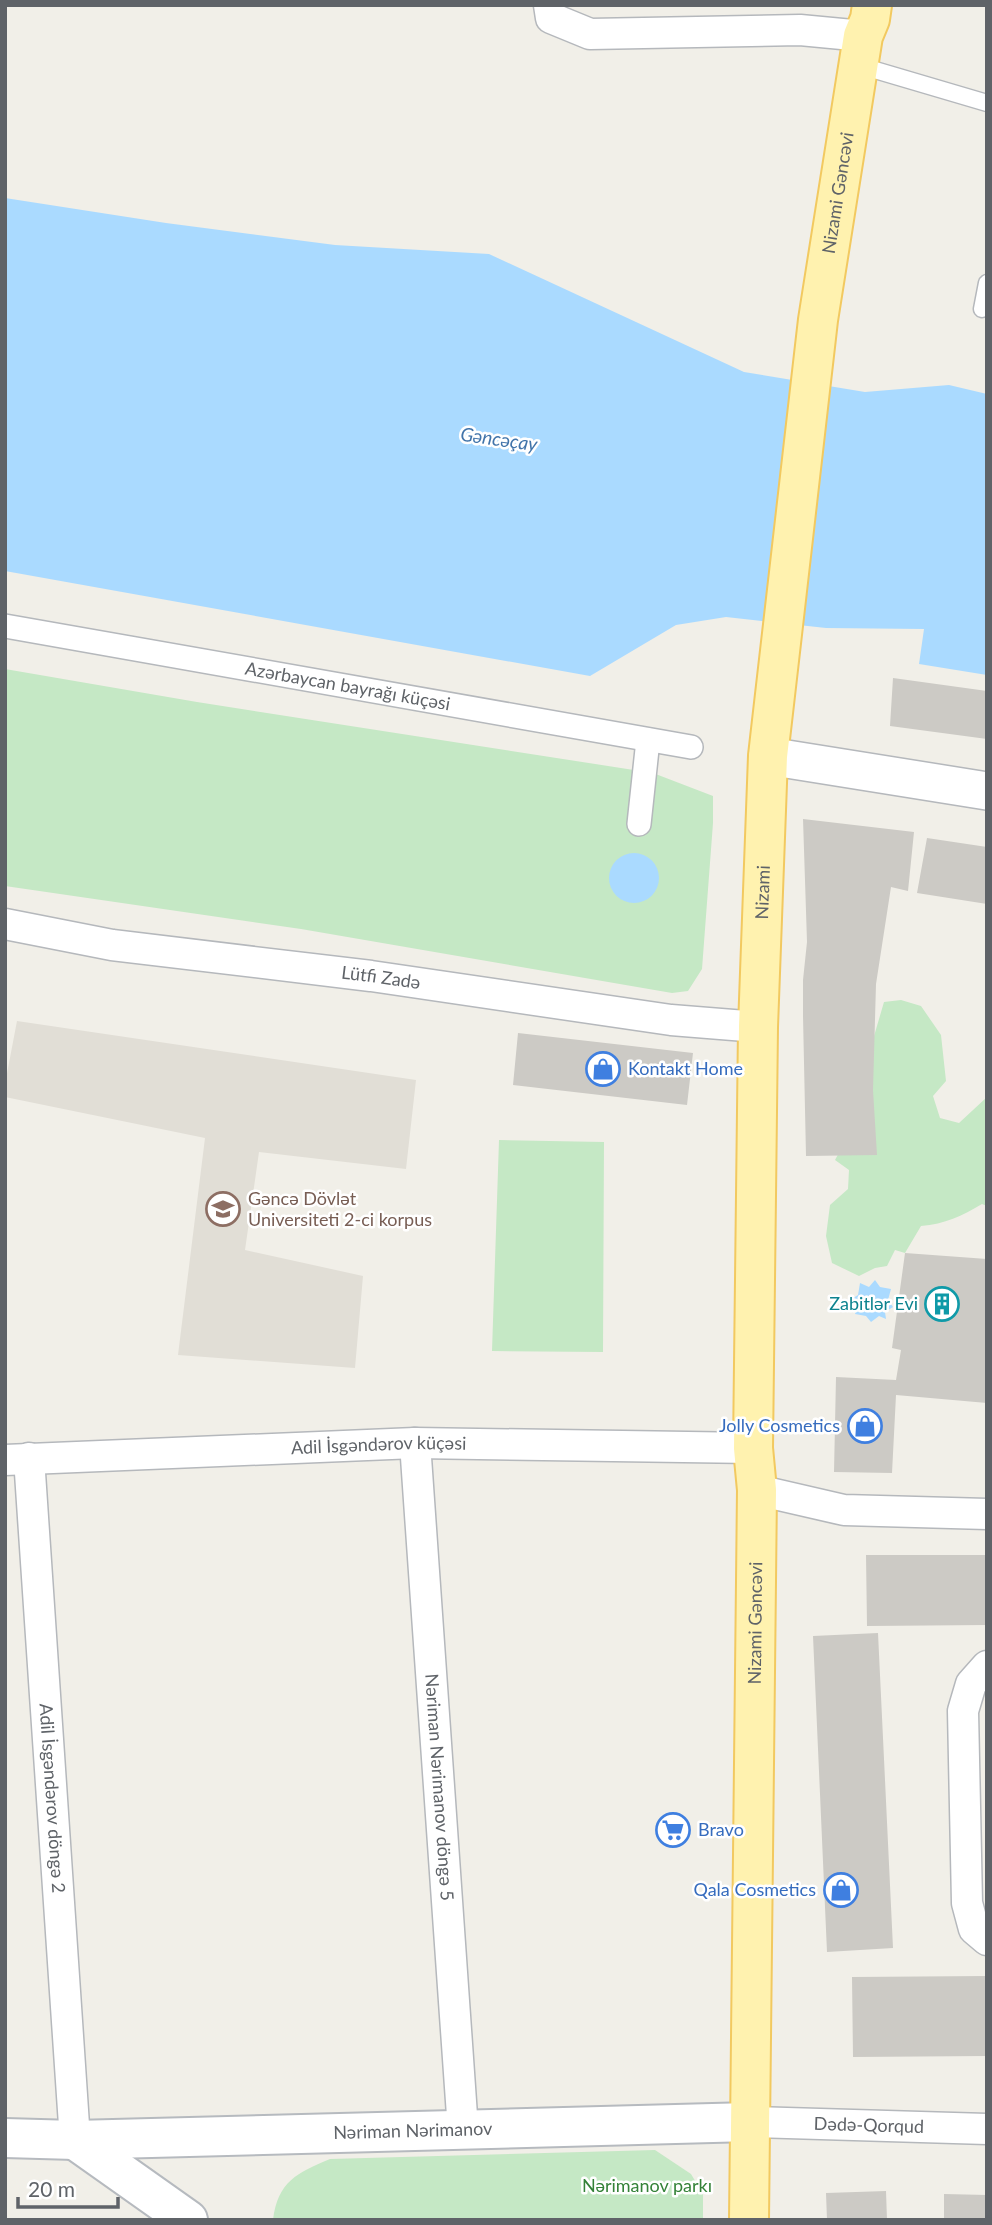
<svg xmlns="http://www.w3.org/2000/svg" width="992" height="2225" font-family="Lato,sans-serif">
	<rect width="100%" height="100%" fill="#f1efe8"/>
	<path fill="#e1ded6" d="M 17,1021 L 416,1080 L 406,1169 L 259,1152 L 245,1250 L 363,1276 L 355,1368 L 178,1355 L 205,1138 L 5,1097 L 5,1084 Z"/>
	<path fill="#c5e8c5" d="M 5,669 L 197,702 L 653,773 L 713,796 L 713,823 L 702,969 L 688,991 L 672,993 L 301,929 L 5,886 Z
		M 901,1000 L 921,1006 L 941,1035 L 946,1081 L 933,1096 L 940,1118 L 959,1123 L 987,1097 L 987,1206 L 982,1204 C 962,1216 945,1224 921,1226 L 905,1253 L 895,1250 L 887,1266 L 875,1268 L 859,1276 L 832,1263 L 826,1236 L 830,1205 L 848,1189 L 849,1170 L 835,1160 L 841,1149 L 884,1002 Z
		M 499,1140 L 604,1142 L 603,1352 L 492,1351 Z
		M 655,2150 L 691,2174 L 703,2194 L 703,2220 L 273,2220 C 278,2181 297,2173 330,2159 Z"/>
	<path fill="#aadaff" d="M 5,198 L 166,223 L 335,245 L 489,254 L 744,372 L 865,392 L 949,385 L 987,394 L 987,675 L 919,664 L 924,629 L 826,628 L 726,617 L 676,625 L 590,676 L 5,571 Z
		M609 878a25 25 0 1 1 50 0a25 25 0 1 1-50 0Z
		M 875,1280 L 880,1287 L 891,1289 L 888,1300 L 893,1307 L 885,1312 L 886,1319 L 879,1316 L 871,1322 L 866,1316 L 855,1314 L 858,1306 L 850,1300 L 858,1295 L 860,1283 L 869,1287 Z"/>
	<path fill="#cccac5" d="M 893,678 L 987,691 L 987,739 L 890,726 Z
		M 803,819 L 914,832 L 908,891 L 891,887 L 876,984 L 873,1090 L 877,1155 L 806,1156 L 803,1016 L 803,980 L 807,942 Z
		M 927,838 L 987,847 L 987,904 L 917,893 Z
		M 518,1033 L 693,1053 L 687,1105 L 513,1085 Z
		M 905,1253 L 987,1259 L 987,1403 L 896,1395 L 892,1473 L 834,1472 L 836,1377 L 896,1380 L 901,1350 L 892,1348 Z
		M 866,1555 L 987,1555 L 987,1625 L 867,1626 Z
		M 878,1633 L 893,1948 L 827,1952 L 813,1636 Z
		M 987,1976 L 987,2056 L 853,2057 L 852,1977 Z
		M 886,2191 L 887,2220 L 827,2220 L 826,2193 Z
		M 944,2194 L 987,2195 L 987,2220 L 944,2220 Z"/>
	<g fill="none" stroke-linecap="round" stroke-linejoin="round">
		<g stroke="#b5b8bc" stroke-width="19">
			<path id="service" d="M 858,65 L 987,103
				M 982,309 L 987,283"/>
		</g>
		<g stroke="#b5b8bc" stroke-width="26">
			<g id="pedestrian">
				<path id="s1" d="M 5,626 L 691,747"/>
				<path d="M 639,824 L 648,740"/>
			</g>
		</g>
		<g stroke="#b5b8bc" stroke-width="33">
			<g id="minor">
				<path d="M 549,5 L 551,18 L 590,34 L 800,30 L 863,36"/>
				<path id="s2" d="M 5,924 L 112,945 L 371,976 L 671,1020 L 758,1027"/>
				<path id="s3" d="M 415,1443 L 463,2130"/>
				<path id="s4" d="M 29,1458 L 75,2140"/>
				<path id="s5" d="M 5,1460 L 415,1443 L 753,1448"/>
				<path d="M 757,1490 L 844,1510 L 987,1514"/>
				<path d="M 987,1666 L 971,1684 L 963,1711 L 967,1903 L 974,1929 L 987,1940"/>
				<path id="s6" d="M 750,2122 L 987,2129"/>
			</g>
		</g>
		<g stroke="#b5b8bc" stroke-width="40">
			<path id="tertiary" d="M 768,756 L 987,791"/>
		</g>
		<g stroke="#b6babf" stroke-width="42">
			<g id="secondary">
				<path id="s7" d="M 5,2138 L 75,2140 L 750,2122"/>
				<path d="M 75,2140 L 188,2220"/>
			</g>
		</g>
		<g stroke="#f2c960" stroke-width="42">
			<g id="primary">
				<path id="s8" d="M 749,2220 L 757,1490 L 753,1448 L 758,1027 L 768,756 L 818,320 L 863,36 L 870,19 L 872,5"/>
			</g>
		</g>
		<use href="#service" stroke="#fff" stroke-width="16"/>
		<use href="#pedestrian" stroke="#fff" stroke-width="23"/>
		<use href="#minor" stroke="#fff" stroke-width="30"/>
		<use href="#tertiary" stroke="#fff" stroke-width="37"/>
		<use href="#secondary" stroke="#fff" stroke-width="38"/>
		<use href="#primary" stroke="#fff2af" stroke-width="38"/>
	</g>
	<defs>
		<g id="shop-ring" transform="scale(1.75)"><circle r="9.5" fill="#fff" stroke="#3f7fe0" stroke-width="1.5"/><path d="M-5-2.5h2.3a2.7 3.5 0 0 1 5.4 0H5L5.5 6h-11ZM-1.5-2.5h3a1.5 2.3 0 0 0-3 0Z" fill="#3f7fe0"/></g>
		<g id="university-ring" transform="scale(1.75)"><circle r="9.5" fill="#fff" stroke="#8d6e63" stroke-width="1.5"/><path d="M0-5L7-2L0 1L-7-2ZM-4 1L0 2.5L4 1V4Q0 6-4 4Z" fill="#8d6e63"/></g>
		<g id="building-ring" transform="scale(1.75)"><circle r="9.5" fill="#fff" stroke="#0f9aa8" stroke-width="1.5"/><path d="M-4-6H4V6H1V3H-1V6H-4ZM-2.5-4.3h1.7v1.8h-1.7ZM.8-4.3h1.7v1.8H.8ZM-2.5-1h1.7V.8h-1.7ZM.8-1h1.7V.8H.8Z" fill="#0f9aa8"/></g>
		<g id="supermarket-ring" transform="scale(1.75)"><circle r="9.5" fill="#fff" stroke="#3f7fe0" stroke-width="1.5"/><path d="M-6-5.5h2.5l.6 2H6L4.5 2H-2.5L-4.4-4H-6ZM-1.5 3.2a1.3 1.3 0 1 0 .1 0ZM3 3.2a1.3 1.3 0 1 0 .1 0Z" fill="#3f7fe0"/></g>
	</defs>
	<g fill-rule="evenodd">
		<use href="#shop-ring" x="603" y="1069"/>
		<use href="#university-ring" x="223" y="1209"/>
		<use href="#building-ring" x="942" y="1304"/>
		<use href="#shop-ring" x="865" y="1426"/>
		<use href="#supermarket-ring" x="673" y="1830"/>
		<use href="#shop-ring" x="841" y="1890"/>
	</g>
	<g text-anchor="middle" stroke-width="5" stroke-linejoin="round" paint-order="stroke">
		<g font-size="18" fill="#5f6368" stroke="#fff">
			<text dy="6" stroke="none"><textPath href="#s8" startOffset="2032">Nizami Gəncəvi</textPath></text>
			<text dy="6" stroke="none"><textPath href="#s1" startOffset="348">Azərbaycan bayrağı küçəsi</textPath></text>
			<text dy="6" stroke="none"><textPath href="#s8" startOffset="1328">Nizami</textPath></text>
			<text dy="6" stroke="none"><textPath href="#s2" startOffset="380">Lütfi Zadə</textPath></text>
			<text dy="6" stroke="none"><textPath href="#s5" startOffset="374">Adil İsgəndərov küçəsi</textPath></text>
			<text dy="6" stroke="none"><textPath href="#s8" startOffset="597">Nizami Gəncəvi</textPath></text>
			<text dy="6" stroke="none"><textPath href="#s3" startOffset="345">Nəriman Nərimanov döngə 5</textPath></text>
			<text dy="6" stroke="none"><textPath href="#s4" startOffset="341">Adil İsgəndərov döngə 2</textPath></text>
			<text dy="6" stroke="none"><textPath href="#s6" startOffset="119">Dədə-Qorqud</textPath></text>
			<text dy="6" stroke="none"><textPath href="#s7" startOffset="408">Nəriman Nərimanov</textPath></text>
		</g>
		<g font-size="18" fill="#366cbe" stroke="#fff" text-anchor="start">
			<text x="628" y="1075">Kontakt Home</text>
			<text x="840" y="1432" text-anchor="end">Jolly Cosmetics</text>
			<text x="698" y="1836">Bravo</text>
			<text x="816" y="1896" text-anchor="end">Qala Cosmetics</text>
		</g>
		<g font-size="18" fill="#785e54" stroke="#fff" text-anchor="start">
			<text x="248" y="1205">Gəncə Dövlət<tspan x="248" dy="21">Universiteti 2-ci korpus</tspan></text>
		</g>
		<g font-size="18" fill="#0d838f" stroke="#fff" text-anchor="end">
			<text x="918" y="1310">Zabitlər Evi</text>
		</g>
		<g font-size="18" fill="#348238" stroke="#fff">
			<text x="647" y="2192">Nərimanov parkı</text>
		</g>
		<g font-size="19" font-style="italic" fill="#4174aa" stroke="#fff">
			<text transform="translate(499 439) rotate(8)" y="7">Gəncəçay</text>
		</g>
	</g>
	<rect width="992" height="2225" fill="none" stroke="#5f6368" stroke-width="14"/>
	<path d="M18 2197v10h100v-10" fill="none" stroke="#5f6368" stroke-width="3.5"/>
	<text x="28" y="2197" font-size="21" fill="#5f6368" stroke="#ffffff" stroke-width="5" paint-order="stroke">20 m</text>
</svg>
